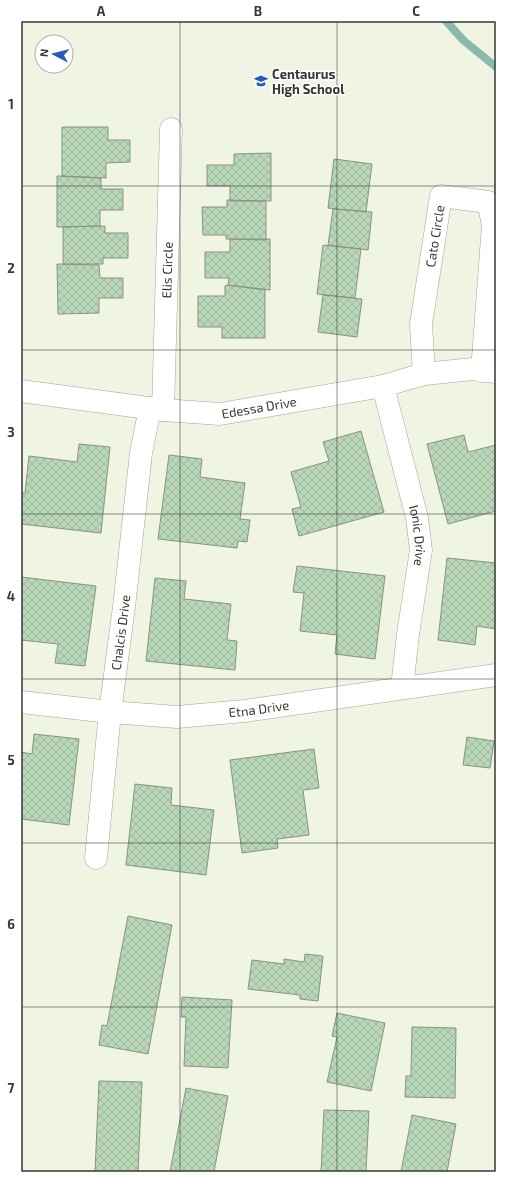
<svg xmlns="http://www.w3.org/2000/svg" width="517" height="1193" font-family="'Exo 2',sans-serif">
	<defs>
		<pattern id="building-cross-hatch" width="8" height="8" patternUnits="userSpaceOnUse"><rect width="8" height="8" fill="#b7d7b7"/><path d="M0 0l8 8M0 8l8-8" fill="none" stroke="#9eb99e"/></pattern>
	</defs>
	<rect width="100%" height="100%" fill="#f0f4e3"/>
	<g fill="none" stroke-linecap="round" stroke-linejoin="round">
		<path stroke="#8abaac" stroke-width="8" d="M 446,21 L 463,40 L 496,67"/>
	</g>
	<path fill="url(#building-cross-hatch)" stroke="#879387" d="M 62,127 L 108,127 L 108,140 L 130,140 L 130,162 L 106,163 L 106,178 L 62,176 Z
		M 271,153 L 271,201 L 230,201 L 230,186 L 207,186 L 207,165 L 234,165 L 234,154 Z
		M 334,159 L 372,164 L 366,212 L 328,208 Z
		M 57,176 L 101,178 L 101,189 L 123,189 L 123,210 L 100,210 L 100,226 L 57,227 Z
		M 227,200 L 266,201 L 266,240 L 226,239 L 226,235 L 203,235 L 202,207 L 227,207 Z
		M 333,209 L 372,212 L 368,250 L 328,245 Z
		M 105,226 L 105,233 L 128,233 L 128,258 L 103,258 L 103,264 L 63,264 L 63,227 Z
		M 230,239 L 270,239 L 270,290 L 228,285 L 229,278 L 205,278 L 205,252 L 230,252 Z
		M 323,245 L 361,249 L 355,298 L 317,294 Z
		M 57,264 L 99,265 L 100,278 L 123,278 L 123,298 L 99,298 L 99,313 L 58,314 Z
		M 228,285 L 265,290 L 265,338 L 222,338 L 222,327 L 198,327 L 198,296 L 225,296 L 225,286 Z
		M 323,295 L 362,299 L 357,337 L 318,332 Z
		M 361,431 L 384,512 L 299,536 L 292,509 L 301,507 L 291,472 L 329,461 L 323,442 Z
		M 464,435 L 468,452 L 496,445 L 496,511 L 448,524 L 427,444 Z
		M 79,444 L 110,447 L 101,533 L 21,524 L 21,492 L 25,493 L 29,456 L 77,462 Z
		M 169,455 L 202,459 L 200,477 L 245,483 L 240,519 L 250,520 L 247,542 L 238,541 L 237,548 L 158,539 Z
		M 447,558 L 496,563 L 496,629 L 477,626 L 475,645 L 438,640 Z
		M 297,566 L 385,576 L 375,659 L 335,654 L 337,635 L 300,631 L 304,593 L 293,592 Z
		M 21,577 L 96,586 L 85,666 L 55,663 L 58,644 L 21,640 Z
		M 155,578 L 186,581 L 184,599 L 231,604 L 227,640 L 237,641 L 235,670 L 146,661 Z
		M 34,734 L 79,739 L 69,825 L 21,819 L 21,752 L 32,754 Z
		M 467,737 L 494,741 L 490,768 L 463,765 Z
		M 314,749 L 319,788 L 303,790 L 309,835 L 277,839 L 278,848 L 242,853 L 230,760 Z
		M 135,784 L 172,788 L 171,805 L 214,810 L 206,875 L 126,865 Z
		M 128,916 L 172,925 L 148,1054 L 99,1045 L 102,1025 L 107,1026 Z
		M 305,954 L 323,956 L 318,1001 L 300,999 L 300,995 L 248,989 L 252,960 L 284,964 L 284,959 L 304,962 Z
		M 182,997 L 232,1000 L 228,1068 L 184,1066 L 186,1017 L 181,1017 Z
		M 337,1013 L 385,1023 L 371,1091 L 327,1082 L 337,1037 L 332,1036 Z
		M 412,1027 L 456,1028 L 455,1098 L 405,1097 L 406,1076 L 411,1076 Z
		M 99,1081 L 142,1082 L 138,1172 L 95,1172 Z
		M 186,1088 L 228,1096 L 214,1172 L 170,1172 Z
		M 324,1110 L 369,1111 L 366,1172 L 321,1172 Z
		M 412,1115 L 456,1124 L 447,1172 L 401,1172 Z"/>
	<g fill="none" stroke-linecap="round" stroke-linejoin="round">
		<g stroke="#a2a595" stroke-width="23">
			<g id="minor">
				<path id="s1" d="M 424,374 L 421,324 L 441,196 L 488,202 L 493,225 L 482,371"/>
				<path id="s2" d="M 383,386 L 417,518 L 421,550 L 408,634 L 402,688"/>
				<path id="s3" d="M 21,391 L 163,410 L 220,414 L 383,386 L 424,374 L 473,369 L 496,372"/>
				<path id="s4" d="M 163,410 L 171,129"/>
				<path id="s5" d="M 21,702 L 110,712 L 177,717 L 244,711 L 496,675"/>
				<path id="s6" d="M 96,858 L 110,712 L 124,607 L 141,453 L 150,408"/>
			</g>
		</g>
		<use href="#minor" stroke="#fff" stroke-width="22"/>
	</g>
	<path fill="none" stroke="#373932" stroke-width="1" stroke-opacity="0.55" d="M 180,21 L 180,1172M 337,21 L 337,1172M 21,186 L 496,186M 21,350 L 496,350M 21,514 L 496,514M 21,679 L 496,679M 21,843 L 496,843M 21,1007 L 496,1007"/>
	<defs>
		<g id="school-bare" transform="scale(1.08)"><path d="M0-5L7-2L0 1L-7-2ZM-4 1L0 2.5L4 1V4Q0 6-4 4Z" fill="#225ac7" stroke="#fff" stroke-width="2.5" paint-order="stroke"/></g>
	</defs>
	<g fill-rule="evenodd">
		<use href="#school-bare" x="261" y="81"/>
	</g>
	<g text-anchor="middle" stroke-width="3" stroke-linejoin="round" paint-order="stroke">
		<g font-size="13" font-weight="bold" fill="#373932" stroke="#fff" text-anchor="start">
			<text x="272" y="79">Centaurus<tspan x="272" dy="15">High School</tspan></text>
		</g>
		<g font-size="13" fill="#373932" stroke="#fff">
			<text dy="5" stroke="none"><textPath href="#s1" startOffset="139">Cato Circle</textPath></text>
			<text dy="5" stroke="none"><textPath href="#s4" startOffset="140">Elis Circle</textPath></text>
			<text dy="5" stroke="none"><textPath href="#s3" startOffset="240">Edessa Drive</textPath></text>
			<text dy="5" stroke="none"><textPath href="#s2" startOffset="154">Ionic Drive</textPath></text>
			<text dy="5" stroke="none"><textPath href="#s6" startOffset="227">Chalcis Drive</textPath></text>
			<text dy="5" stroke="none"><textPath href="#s5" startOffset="239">Etna Drive</textPath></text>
		</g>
	</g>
	<rect width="517" height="1193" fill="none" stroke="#ffffff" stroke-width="44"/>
	<g transform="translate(54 54) rotate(277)"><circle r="19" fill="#ffffff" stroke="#afb0ad"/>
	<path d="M0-3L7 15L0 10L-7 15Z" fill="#225ac7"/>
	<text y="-6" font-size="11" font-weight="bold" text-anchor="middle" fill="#373932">N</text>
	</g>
	<rect x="22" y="22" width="473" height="1149" fill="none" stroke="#373932" stroke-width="1.5"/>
	<g font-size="13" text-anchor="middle" font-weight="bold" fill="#373932">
		<text x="101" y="16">A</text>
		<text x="258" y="16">B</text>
		<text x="416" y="16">C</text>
		<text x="11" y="109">1</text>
		<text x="11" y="273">2</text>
		<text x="11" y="437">3</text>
		<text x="11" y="601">4</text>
		<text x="11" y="765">5</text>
		<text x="11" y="929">6</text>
		<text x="11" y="1093">7</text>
	</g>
</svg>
